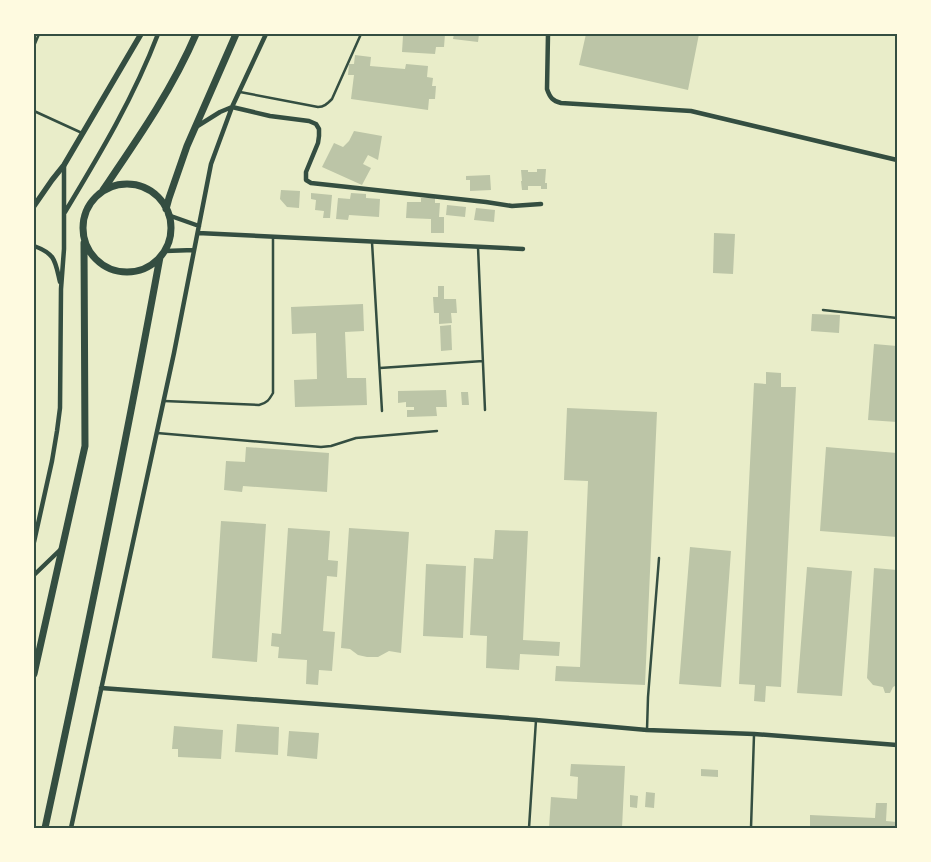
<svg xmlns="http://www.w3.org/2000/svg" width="931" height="862" font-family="Mulish,sans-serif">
	<rect width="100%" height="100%" fill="#e9edc9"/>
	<path fill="#bcc5a7" d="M 410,34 L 445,34 L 444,47 L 436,47 L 435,54 L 402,52 L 403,36 L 410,36 Z
		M 454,34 L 479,34 L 478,42 L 453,39 Z
		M 586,34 L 699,34 L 688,90 L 579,65 Z
		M 355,55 L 371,57 L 370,66 L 405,69 L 406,64 L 428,66 L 427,77 L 433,78 L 432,86 L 436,86 L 435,99 L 429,99 L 428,110 L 351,99 L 354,75 L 348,75 L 349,64 L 354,64 Z
		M 354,131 L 382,136 L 378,160 L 368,155 L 363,164 L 371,168 L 362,185 L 322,167 L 334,143 L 343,147 L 349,141 Z
		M 537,169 L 546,169 L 545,183 L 547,183 L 547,189 L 541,189 L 541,186 L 528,186 L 528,190 L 522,190 L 521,181 L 522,181 L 521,170 L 528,170 L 528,172 L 537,172 Z
		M 490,175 L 491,190 L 470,191 L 470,180 L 466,180 L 466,176 Z
		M 281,190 L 300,191 L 299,208 L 287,207 L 280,199 Z
		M 311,193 L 332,195 L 330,218 L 323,218 L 324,211 L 315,210 L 316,200 L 311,199 Z
		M 351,193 L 366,194 L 366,198 L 380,199 L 379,217 L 349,215 L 348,220 L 336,219 L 338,198 L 350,199 Z
		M 421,198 L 435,198 L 435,203 L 440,203 L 439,217 L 444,217 L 444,233 L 431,233 L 431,219 L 406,218 L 407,202 L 421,202 Z
		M 447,205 L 466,207 L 465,217 L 446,215 Z
		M 476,208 L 495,210 L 494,222 L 474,220 Z
		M 714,233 L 735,234 L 733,274 L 713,273 Z
		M 438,286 L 444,286 L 444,299 L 456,299 L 457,313 L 451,313 L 452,323 L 439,324 L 439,313 L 434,313 L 433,297 L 438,297 Z
		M 363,304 L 364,331 L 345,332 L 347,378 L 366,378 L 367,405 L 295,407 L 294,380 L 317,379 L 316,333 L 292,334 L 291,307 Z
		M 812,314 L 840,315 L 839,333 L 811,331 Z
		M 451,325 L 452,350 L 441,351 L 440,326 Z
		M 874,344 L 897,346 L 897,422 L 868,420 Z
		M 766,372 L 781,373 L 781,387 L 796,387 L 781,687 L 766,686 L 765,702 L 754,701 L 755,685 L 739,684 L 754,383 L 766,384 Z
		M 446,390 L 447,407 L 436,407 L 437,416 L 407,417 L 407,410 L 414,410 L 414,407 L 406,407 L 406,402 L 398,403 L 398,391 Z
		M 461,392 L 468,392 L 469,405 L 462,405 Z
		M 567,408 L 657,412 L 645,685 L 555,681 L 556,666 L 580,667 L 588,481 L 564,480 Z
		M 246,447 L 329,453 L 327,492 L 243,486 L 242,492 L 224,490 L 226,461 L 245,462 Z
		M 826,447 L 897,453 L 897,537 L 820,531 Z
		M 221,521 L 266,524 L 257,662 L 212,658 Z
		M 288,528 L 330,531 L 328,560 L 338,561 L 337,577 L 327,576 L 323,631 L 335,632 L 332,671 L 319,670 L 318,685 L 306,684 L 307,660 L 278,658 L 279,647 L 271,646 L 272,633 L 281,634 Z
		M 349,528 L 409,532 L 401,653 L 389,651 L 378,657 L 367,657 L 358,655 L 350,649 L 341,648 Z
		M 495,530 L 528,531 L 523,640 L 560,642 L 559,656 L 520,654 L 519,670 L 486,668 L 487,636 L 470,635 L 474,558 L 493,559 Z
		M 690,547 L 731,551 L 721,687 L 679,684 Z
		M 426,564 L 466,566 L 463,638 L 423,636 Z
		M 807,567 L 852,571 L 842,696 L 797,693 Z
		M 874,568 L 897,570 L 897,685 L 893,687 L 890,693 L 885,693 L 883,687 L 873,685 L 867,678 Z
		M 237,724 L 279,727 L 278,755 L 235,752 Z
		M 174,726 L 223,730 L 221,759 L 178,757 L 178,749 L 172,749 Z
		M 289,731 L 319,733 L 317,759 L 287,756 Z
		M 571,764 L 625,766 L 622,828 L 549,828 L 551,797 L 577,799 L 578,777 L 570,776 Z
		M 701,769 L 718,770 L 718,777 L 701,776 Z
		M 646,792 L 655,793 L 654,808 L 645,807 Z
		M 630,795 L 638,796 L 637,808 L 630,807 Z
		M 876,803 L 887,803 L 886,821 L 897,822 L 897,828 L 810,828 L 810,815 L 875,818 Z"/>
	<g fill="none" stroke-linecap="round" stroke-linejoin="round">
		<path stroke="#344e41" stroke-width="2.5" d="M 34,46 L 39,34
			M 240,92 L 318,107 C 324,107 327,104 332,99 L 361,34
			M 34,111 L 82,133
			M 372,242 L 382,411
			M 478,247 L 485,410
			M 823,310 L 897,318
			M 380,368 L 483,361
			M 164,401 L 259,405 C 267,403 269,400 273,393 L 273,237
			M 157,433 L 321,447 L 331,446 L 356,438 L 437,431
			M 647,730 L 648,697 L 659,558
			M 529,828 L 536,720
			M 751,828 L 754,735"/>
		<path stroke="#344e41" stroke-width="4.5" d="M 548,34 L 547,89 C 550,98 553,101 561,103 L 691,111 L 897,160
			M 196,127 L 220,112 L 232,107 L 270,116 L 309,121 L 316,124 L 319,129 L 319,136 L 318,143 L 306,172 L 306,180 L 311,183 L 486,202 L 512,206 L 541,204
			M 65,212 C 100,154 134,97 158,34
			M 168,215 L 199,226
			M 198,233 L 523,249
			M 34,246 C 56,254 55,261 60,282
			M 165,251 L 194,250
			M 34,542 L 52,461 L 57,431 L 60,408 L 61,289 L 64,249 L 64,165
			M 34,575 L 60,550
			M 101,688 L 536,720 L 647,730 L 754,734 L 897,745
			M 71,828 L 174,353 L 211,164 L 232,107 L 266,34"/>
		<path stroke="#344e41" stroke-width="5.5" d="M 34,206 L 52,180 L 64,165 L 141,34"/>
		<path stroke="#344e41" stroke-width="7" d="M83 228a44 44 0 1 1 88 0a44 44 0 1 1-88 0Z
			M 103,190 C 137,140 172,90 196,34
			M 166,209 L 169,198 L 187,146 L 236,34
			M 34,674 L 85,446 L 84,243
			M 45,828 C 86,638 125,448 160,257"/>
	</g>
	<rect width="931" height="862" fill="none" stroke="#fefae0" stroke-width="70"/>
	<rect x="35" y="35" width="861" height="792" fill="none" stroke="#344e41" stroke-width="2"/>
</svg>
